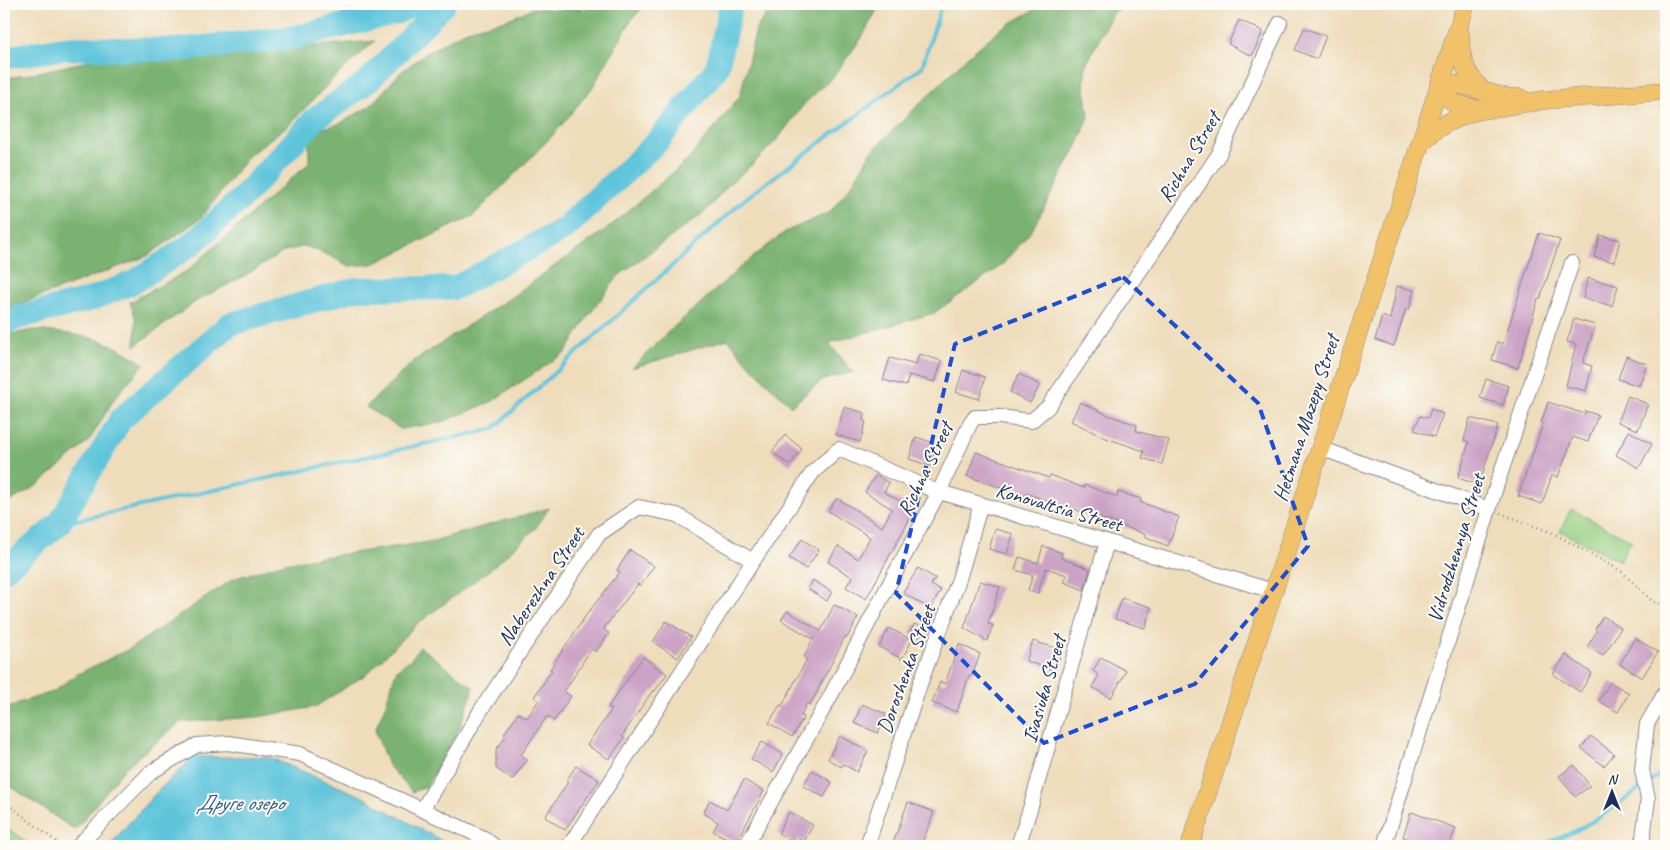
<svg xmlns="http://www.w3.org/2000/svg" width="1670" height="850" font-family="Caveat,sans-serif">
	<rect width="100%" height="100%" fill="#fdfcf7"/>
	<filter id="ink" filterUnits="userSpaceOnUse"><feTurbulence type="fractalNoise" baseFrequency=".02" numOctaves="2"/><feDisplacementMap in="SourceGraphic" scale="10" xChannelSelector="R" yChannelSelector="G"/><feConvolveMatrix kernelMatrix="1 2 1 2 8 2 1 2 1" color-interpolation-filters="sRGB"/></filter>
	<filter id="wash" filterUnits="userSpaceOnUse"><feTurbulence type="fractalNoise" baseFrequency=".0096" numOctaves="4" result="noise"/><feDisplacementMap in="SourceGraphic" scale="20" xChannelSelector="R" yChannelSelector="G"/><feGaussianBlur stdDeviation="1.12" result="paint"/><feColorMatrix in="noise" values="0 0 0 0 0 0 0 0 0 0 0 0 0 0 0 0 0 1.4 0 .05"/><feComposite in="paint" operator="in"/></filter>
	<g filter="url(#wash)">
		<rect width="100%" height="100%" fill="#eedcba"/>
		<path fill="#98d083" stroke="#5a8070" d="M 1571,509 L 1632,541 L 1628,545 L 1620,561 L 1560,531 Z
			M 4,826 L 32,846 L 4,846 Z"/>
		<path fill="#7ab271" stroke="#4a7068" d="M 618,4 L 646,4 L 632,19 L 592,88 L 554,134 L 473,216 L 373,264 L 349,266 L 328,255 L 305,246 L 285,251 L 244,276 L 195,302 L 135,346 L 136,320 L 130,302 L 187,271 L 309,163 L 309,132 L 339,124 L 370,106 L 400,73 L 426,53 L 467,30 L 506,20 L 533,8 L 562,10 L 604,7 Z
			M 773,4 L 880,4 L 861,39 L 831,79 L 804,104 L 777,140 L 755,162 L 728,185 L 707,210 L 618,276 L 587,318 L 566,352 L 491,402 L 442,422 L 401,429 L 366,407 L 414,361 L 507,300 L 608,228 L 689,159 L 740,96 L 756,29 Z
			M 1045,4 L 1136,4 L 1113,12 L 1086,65 L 1084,82 L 1089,117 L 1078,144 L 1032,230 L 1001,266 L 934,313 L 829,343 L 853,372 L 823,380 L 791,406 L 754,370 L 728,339 L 632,368 L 666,334 L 742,266 L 785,232 L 830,212 L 851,186 L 871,152 L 968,56 L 1002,28 Z
			M 375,41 L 333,79 L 292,122 L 248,156 L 201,218 L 147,256 L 4,310 L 4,78 L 26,75 L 102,58 L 152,54 L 216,54 Z
			M 32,330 C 77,334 106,336 144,364 L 114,399 L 89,441 L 38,485 L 4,505 L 4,336 Z
			M 549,508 L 535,529 L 487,572 L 417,624 L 368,673 L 315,707 L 257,717 L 181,722 L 126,767 L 75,830 L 4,782 L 4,710 L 18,703 L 53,692 L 78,674 L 131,648 L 233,579 L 288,562 L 429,542 Z
			M 420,647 L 474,688 L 458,731 L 426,787 L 412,792 L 388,765 L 375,730 L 386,704 L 396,671 L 412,658 Z"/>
		<path fill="#5ec5db" stroke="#3c7a9c" d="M 194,757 L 268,757 L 361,796 L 451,846 L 109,846 L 156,793 Z"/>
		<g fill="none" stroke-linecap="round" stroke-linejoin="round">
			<path stroke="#5ec5db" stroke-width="4" d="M 59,524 L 493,429 L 746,198 L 922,67 L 942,4
				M 1648,783 L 1666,770
				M 1533,846 C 1571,839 1612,810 1642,787"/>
			<path stroke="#5ec5db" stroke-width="24" d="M 4,58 L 64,48 L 175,50 L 292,38 L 398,12 L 414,4
				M 4,324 L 19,317 L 89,300 L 134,282 L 192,244 L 243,197 L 314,120 L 368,81 L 444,4
				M 4,570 L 59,524 L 121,419 L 230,324 L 356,289 L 455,288 L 564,229 L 657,142 L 717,68 L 731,4"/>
		</g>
		<g id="blocks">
			<path fill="#cba1c5" d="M 1239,20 L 1263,31 L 1252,56 L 1228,44 Z
				M 1304,28 L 1326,36 L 1317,59 L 1295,50 Z
				M 1539,233 L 1560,240 L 1540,299 L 1538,299 L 1518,368 L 1492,360 L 1497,342 L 1503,344 Z
				M 1600,235 L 1620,240 L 1614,262 L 1594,257 Z
				M 1588,278 L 1618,286 L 1612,306 L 1583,298 Z
				M 1397,286 L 1414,290 L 1409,310 L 1406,309 L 1394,346 L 1375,340 L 1382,316 L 1390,319 Z
				M 1574,319 L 1595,325 L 1583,363 L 1592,366 L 1586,391 L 1566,386 L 1576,344 L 1567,342 Z
				M 919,354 L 942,361 L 935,382 L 909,375 L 906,386 L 883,380 L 890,358 L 916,365 Z
				M 1626,356 L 1647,364 L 1639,386 L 1618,379 Z
				M 963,370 L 985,377 L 979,399 L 956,392 Z
				M 1019,374 L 1040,385 L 1030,403 L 1010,392 Z
				M 1486,379 L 1509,386 L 1503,405 L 1480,398 Z
				M 1628,396 L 1648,404 L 1638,430 L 1618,422 Z
				M 1080,402 L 1108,415 L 1137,425 L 1136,431 L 1169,440 L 1162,464 L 1142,458 L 1144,451 L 1103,437 L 1071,421 Z
				M 1548,402 L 1585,414 L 1585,411 L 1598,415 L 1588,442 L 1573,437 L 1558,477 L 1552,475 L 1542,504 L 1518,496 L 1543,424 L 1541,423 Z
				M 844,407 L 865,413 L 863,421 L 866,422 L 860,442 L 836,435 Z
				M 1431,409 L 1443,414 L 1434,437 L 1414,430 L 1420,416 L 1428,418 Z
				M 1470,418 L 1498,425 L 1479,485 L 1458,478 L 1469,442 L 1464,440 Z
				M 1629,431 L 1652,444 L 1639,468 L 1616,455 Z
				M 785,435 L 802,449 L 790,465 L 772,452 Z
				M 916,437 L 937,444 L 930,466 L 909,459 Z
				M 976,452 L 1049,478 L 1050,475 L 1084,488 L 1085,485 L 1117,497 L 1118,492 L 1141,499 L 1140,502 L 1179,517 L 1168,546 L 1144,536 L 1145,534 L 1063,505 L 1062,507 L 1026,493 L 1025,496 L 967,476 Z
				M 876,475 L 889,483 L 884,492 L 915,509 L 866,599 L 846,587 L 852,577 L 828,562 L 838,546 L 858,559 L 870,537 L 828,511 L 837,498 L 882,527 L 892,509 L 865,492 Z
				M 995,529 L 1013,534 L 1007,554 L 989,549 Z
				M 802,539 L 819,550 L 806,569 L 789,558 Z
				M 1043,546 L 1062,553 L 1061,558 L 1090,569 L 1084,590 L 1064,582 L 1067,575 L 1046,568 L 1038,593 L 1028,590 L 1033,575 L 1015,570 L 1019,557 L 1038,563 Z
				M 630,550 L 654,566 L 640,586 L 638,584 L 604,628 L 604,630 L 609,633 L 596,652 L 591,649 L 564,692 L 571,696 L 554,721 L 547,716 L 521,755 L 527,760 L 512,780 L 496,768 L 496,750 L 506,736 L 504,734 L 518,713 L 527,718 L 539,700 L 534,697 L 552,670 L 550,669 L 587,614 L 620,572 L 617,570 Z
				M 918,568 L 935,578 L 931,585 L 941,590 L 930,609 L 903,593 Z
				M 813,580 L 832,592 L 827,601 L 808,589 Z
				M 980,581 L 1000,587 L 988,624 L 993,625 L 987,641 L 964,628 Z
				M 1122,598 L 1151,607 L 1145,628 L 1115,619 Z
				M 834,605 L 858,617 L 847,638 L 845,637 L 810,705 L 807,703 L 801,716 L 804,717 L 803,719 L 792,737 L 769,723 L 780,705 L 782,706 L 807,659 L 804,657 L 813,639 L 781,620 L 787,611 L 821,631 Z
				M 1603,616 L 1621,628 L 1603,656 L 1587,647 L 1597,631 L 1595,629 Z
				M 666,621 L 691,637 L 678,658 L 653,642 Z
				M 914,624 L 930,630 L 925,640 L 910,633 Z
				M 889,628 L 912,640 L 902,659 L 879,647 Z
				M 1635,638 L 1658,652 L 1642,678 L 1620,664 Z
				M 1033,641 L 1062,650 L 1055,671 L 1026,661 Z
				M 959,644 L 980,654 L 972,676 L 969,675 L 957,712 L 932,703 L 940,682 L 945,684 Z
				M 1566,655 L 1592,673 L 1580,692 L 1553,674 Z
				M 643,657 L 667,674 L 654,692 L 653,690 L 622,736 L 624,738 L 609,759 L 587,745 L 612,709 L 608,707 Z
				M 1101,657 L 1126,671 L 1111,698 L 1092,687 L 1099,675 L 1093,671 Z
				M 1610,682 L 1629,693 L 1618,712 L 1599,701 Z
				M 862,704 L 886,714 L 878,733 L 854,723 Z
				M 840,736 L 868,751 L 857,772 L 843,764 L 841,767 L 828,759 Z
				M 1591,736 L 1614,754 L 1604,766 L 1581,748 Z
				M 762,742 L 783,754 L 773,772 L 751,759 Z
				M 1574,765 L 1590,786 L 1575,797 L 1559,776 Z
				M 576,766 L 599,780 L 565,830 L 545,817 L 568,782 L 566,781 Z
				M 812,770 L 832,782 L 824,797 L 803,786 Z
				M 744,780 L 764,791 L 736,843 L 713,831 L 718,822 L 703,813 L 710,800 L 727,810 Z
				M 908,802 L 934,812 L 921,846 L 892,846 Z
				M 789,812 L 813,825 L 804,842 L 799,839 L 796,844 L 778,833 Z
				M 1411,812 L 1456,828 L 1449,846 L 1430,846 L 1403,837 Z"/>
		</g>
	</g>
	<g filter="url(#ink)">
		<use href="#blocks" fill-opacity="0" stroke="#84868c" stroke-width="1"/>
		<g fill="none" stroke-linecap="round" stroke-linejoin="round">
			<g stroke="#84868c" stroke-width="16">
				<path id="minor" d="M 1320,448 L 1489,509
					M 422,810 L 481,710 L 599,534 L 639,507 L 677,515 L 753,561 L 813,472 L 839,449 L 933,490 L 1273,591
					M 78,846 L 151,772 L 197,745 L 228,743 L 300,754 L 484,838 L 494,846
					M 569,846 L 753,561
					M 746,846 L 830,697 L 879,603 L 939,492 L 970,424 L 975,417 L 1000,417 L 1031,421 L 1048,407 L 1219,154 L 1280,23
					M 867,846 L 920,684 L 959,579 L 981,504
					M 1018,846 L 1030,809 L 1107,542
					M 1384,846 L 1497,484 L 1572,263
					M 1642,846 L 1648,799 L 1642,770 L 1647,724 L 1666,691"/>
			</g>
			<g stroke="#84868c" stroke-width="19">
				<path id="major" d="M 1460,33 C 1460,56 1464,73 1482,90
					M 1439,86 L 1443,94 L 1456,104 L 1481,110 L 1544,100 L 1666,91
					M 1439,86 C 1461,81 1473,89 1493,94 C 1502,97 1512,98 1521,98
					M 1421,143 C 1438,125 1457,117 1480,110
					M 1190,846 L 1466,4"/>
			</g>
			<path stroke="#84868c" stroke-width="2.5" stroke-dasharray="1 4" stroke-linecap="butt" d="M 1500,513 L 1553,533 L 1605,562 L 1622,572 L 1652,601 L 1666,606
				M 4,801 L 59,844"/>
			<use href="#minor" stroke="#fff" stroke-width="14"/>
			<use href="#major" stroke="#f2c26a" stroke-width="18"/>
		</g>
	</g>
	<path fill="none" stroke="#1d4ed8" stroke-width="4" stroke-dasharray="10 6" stroke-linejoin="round" d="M 1123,277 L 1258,403 L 1308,546 L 1195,684 L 1044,743 L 896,593 L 955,344 Z"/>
	<g text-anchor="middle" stroke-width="4" stroke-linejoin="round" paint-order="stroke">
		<g font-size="21" fill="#1b2f5e" stroke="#fdfcf7">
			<text transform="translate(1189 157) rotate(-59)" y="7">Richna Street</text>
			<text transform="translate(1306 418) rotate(-72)" y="7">Hetmana Mazepy Street</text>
			<text transform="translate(925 469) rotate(-64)" y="7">Richna Street</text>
			<text transform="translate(1059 507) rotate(16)" y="7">Konovaltsia Street</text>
			<text transform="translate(1456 548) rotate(-73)" y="7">Vidrodzhennya Street</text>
			<text transform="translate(541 586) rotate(-56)" y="7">Naberezhna Street</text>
			<text transform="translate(906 669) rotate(-70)" y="7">Doroshenka Street</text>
			<text transform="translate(1044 689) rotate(-74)" y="7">Ivasiuka Street</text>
		</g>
		<g font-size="22" font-style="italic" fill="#2f5c84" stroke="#fdfcf7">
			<text x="240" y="810">Друге озеро</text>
		</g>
	</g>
	<rect width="1670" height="850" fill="none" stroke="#fdfcf7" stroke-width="20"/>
	<g transform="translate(1612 792)" stroke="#fdfcf7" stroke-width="4" paint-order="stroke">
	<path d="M0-4L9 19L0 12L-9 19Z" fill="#1b2f5e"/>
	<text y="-8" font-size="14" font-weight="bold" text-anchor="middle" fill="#1b2f5e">N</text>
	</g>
</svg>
